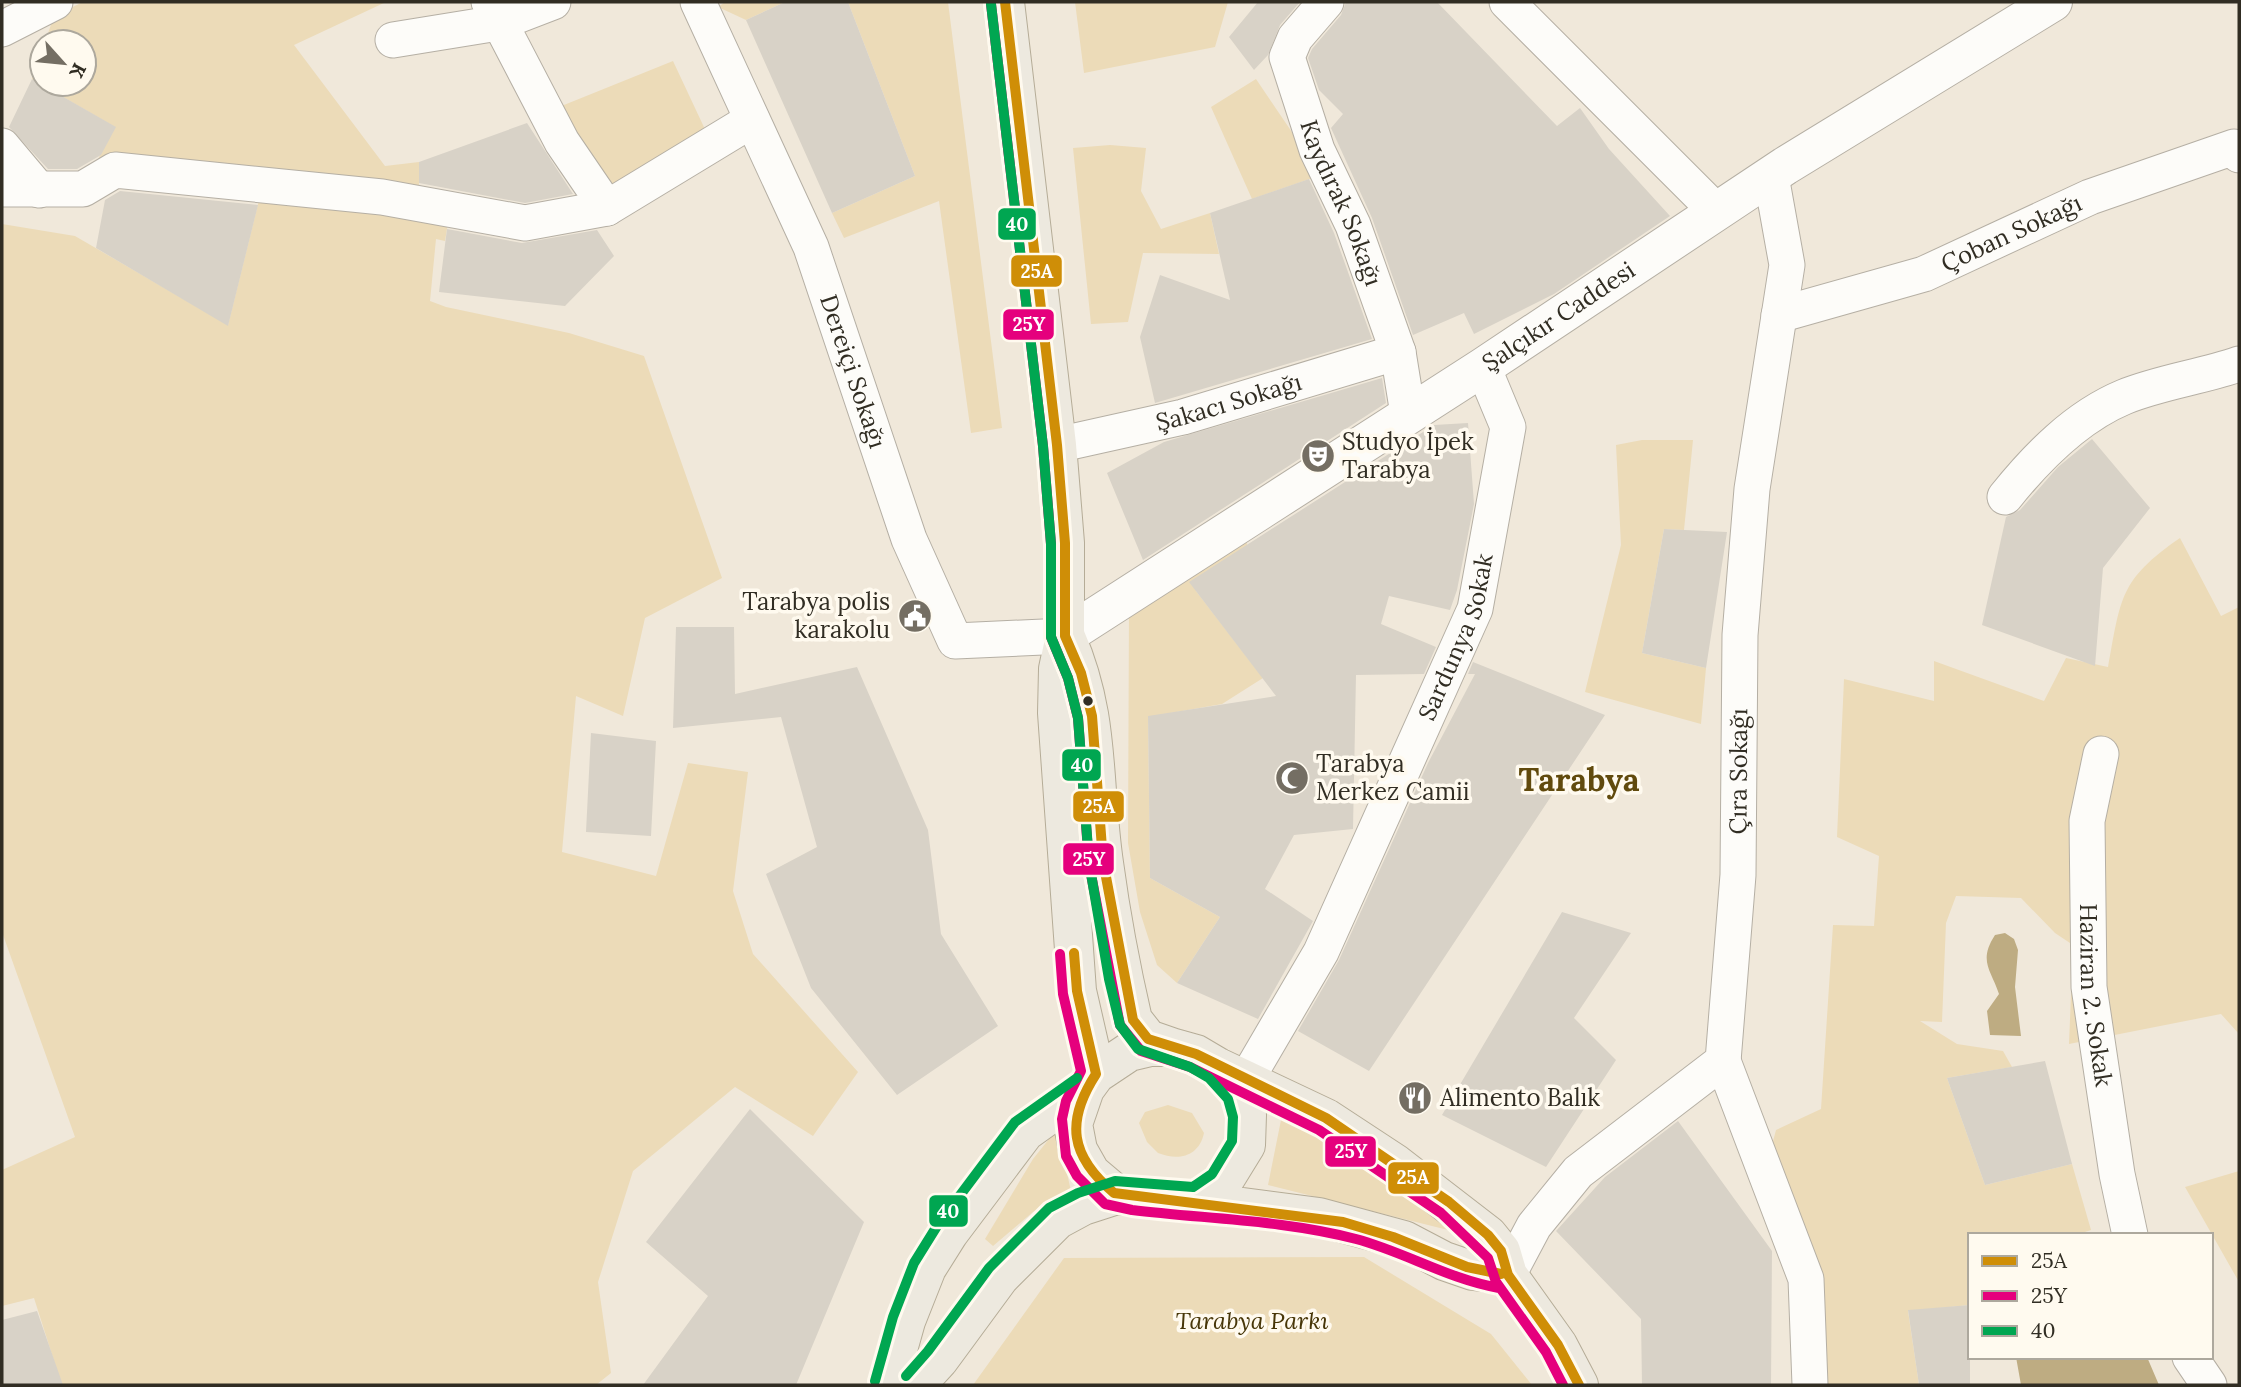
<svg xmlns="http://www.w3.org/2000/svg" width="2241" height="1387" font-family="Lora,serif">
	<rect width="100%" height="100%" fill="#f0e8da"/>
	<path fill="#ecdbb8" d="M 83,2 L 386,2 L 294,45 L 385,166 L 419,162 L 419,205 L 448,223 L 445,241 L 436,239 L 430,301 L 446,307 L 569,333 L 644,356 L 722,578 L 645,618 L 623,716 L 576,696 L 562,852 L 656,876 L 688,763 L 748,772 L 733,891 L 753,954 L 858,1072 L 813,1136 L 735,1087 L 633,1171 L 598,1282 L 611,1373 L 596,1385 L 54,1385 L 61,1383 L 34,1298 L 2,1306 L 2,1170 L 75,1137 L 2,932 L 2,224 L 75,236 L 228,325 L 260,196 L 96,163 L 115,127 L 32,79 L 42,50 L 42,84 L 84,84 L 84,42 L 45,42 L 54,16 Z
		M 725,2 L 785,2 L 746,20 L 718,7 Z
		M 848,2 L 948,2 L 1002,428 L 971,433 L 939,201 L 844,238 L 832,213 L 915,176 Z
		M 1075,2 L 1228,2 L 1215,47 L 1084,73 Z
		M 673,61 L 710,140 L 594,193 L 554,109 Z
		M 1256,79 L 1321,175 L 1252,199 L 1211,107 Z
		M 1110,145 L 1146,148 L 1141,191 L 1161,229 L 1210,213 L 1219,254 L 1143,253 L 1128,322 L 1091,324 L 1073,148 Z
		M 1642,440 L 1693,440 L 1684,530 L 1664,529 L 1642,653 L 1706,668 L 1701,724 L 1585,692 L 1621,545 L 1616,445 Z
		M 1243,533 L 1251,555 L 1196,591 L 1263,678 L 1222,704 L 1148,717 L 1150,878 L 1220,917 L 1177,983 L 1157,965 L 1140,912 L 1128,843 L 1129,607 Z
		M 2180,538 L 2221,616 L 2239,607 L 2239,1034 L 2221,1014 L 2069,1044 L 2073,945 L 2055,933 L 2021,898 L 1956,896 L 1946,923 L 1942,1022 L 1920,1021 L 1957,1044 L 2003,1051 L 2012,1067 L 1947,1078 L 1985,1185 L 2072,1164 L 2091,1230 L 2076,1235 L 1970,1235 L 1970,1305 L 1908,1311 L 1919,1385 L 1797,1385 L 1792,1302 L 1766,1168 L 1776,1130 L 1821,1109 L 1833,925 L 1874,926 L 1879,856 L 1837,837 L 1844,679 L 1934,701 L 1934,661 L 2044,701 L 2066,658 L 2108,667 C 2121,598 2119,580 2180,538 Z
		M 1168,1105 L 1192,1113 L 1204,1133 C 1199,1157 1178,1161 1158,1153 L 1147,1142 L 1139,1123 L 1145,1112 Z
		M 1283,1110 L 1472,1236 L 1268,1185 Z
		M 1057,1129 L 1071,1191 L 1033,1212 L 993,1246 L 985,1239 L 1033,1159 Z
		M 2239,1171 L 2239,1282 L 2185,1187 Z
		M 1364,1257 L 1491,1334 L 1532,1385 L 973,1385 L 1064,1258 Z"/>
	<path fill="#beac82" d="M 2005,933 L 2014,939 L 2018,950 L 2015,987 L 2021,1036 L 1990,1035 L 1987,1011 L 1999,994 C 1991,970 1978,961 1995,935 Z
		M 2016,1357 L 2147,1357 L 2159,1385 L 2021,1385 Z"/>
	<path fill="#d8d2c7" d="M 785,2 L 848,2 L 915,176 L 832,213 L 746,20 Z
		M 1258,2 L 1300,2 L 1280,25 L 1268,55 L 1254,70 L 1229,37 Z
		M 1346,2 L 1437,2 L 1557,126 L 1580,108 L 1609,149 L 1670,216 L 1554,294 L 1474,334 L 1464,313 L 1413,335 L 1372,218 L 1331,128 L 1343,114 L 1319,90 L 1308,58 L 1312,49 L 1341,15 Z
		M 32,79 L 116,127 L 101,155 L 77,169 L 48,169 L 9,127 Z
		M 527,123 L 573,194 L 525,203 L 419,183 L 419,162 Z
		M 1309,179 L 1334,233 L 1372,339 L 1155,403 L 1140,337 L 1160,275 L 1230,300 L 1210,213 Z
		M 120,191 L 258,205 L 228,326 L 96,248 L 105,200 Z
		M 447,229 L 522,243 L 597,230 L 614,256 L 565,306 L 439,292 Z
		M 1382,378 L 1386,403 L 1143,560 L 1107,473 L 1164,442 Z
		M 1468,423 L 1474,504 L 1457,590 L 1450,610 L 1389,596 L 1381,624 L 1436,647 L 1424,674 L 1356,675 L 1353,829 L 1294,835 L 1265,889 L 1313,921 L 1258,1019 L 1177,983 L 1220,917 L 1150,878 L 1148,716 L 1276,696 L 1189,582 L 1434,425 Z
		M 2092,439 L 2150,508 L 2103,568 L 2095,666 L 1982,625 L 2006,517 L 2020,510 L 2058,467 Z
		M 1664,529 L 1727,532 L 1706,668 L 1642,653 Z
		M 676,627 L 734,627 L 735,694 L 857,667 L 928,830 L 941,934 L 998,1026 L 897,1095 L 811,988 L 766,874 L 817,847 L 781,717 L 673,728 Z
		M 1473,662 L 1605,715 L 1369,1071 L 1298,1031 L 1339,960 L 1428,763 L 1475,674 L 1468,674 Z
		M 591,733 L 656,741 L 651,836 L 586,832 Z
		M 1562,912 L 1631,933 L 1574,1018 L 1616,1060 L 1546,1167 L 1442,1115 Z
		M 2045,1061 L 2072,1164 L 1985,1185 L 1947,1078 Z
		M 750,1109 L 864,1222 L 796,1385 L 643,1385 L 708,1296 L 646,1242 Z
		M 1678,1121 L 1772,1251 L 1771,1385 L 1642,1385 L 1641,1319 L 1556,1231 L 1605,1177 Z
		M 1970,1305 L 1970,1385 L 1919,1385 L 1908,1310 Z
		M 37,1311 L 63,1385 L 2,1385 L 2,1320 Z"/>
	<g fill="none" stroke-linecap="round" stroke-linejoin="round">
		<g stroke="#b5afa4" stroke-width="37">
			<g id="street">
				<path d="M 489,2 L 562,142 L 607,208"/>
				<path id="s1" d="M 698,2 L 811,247 L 909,539 L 955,641 L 1065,636"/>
				<path id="s2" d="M 1326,2 L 1295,38 L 1287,57 L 1317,150 L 1353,225 L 1398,352 L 1408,414"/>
				<path d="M 1507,2 L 1716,211"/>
				<path d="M 2,29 L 55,2"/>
				<path d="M 393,40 L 498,23 L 553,2"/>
				<path d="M 2,146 L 39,190"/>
				<path d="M 2,189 L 83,189 L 115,170 L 382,197 L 525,223 L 607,208 L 752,120"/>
				<path id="s3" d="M 1779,315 L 1924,274 L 2090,197 L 2234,147 L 2239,155"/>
				<path id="s4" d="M 1057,445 L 1183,417 L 1398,352"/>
				<path d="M 2005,497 C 2037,457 2076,417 2124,397 C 2161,382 2202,377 2239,364"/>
				<path id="s5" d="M 2101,754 L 2087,821 L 2089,987 L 2117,1174 L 2130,1235"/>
				<path d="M 1723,1061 L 1806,1279 L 1810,1385"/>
				<path id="s6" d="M 1246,1080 L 1321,952 L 1475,609 L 1508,427 L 1483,367"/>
				<path id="s7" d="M 1508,1275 L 1534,1226 L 1578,1172 L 1723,1061 L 1738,875 L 1740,635 L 1752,489 L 1787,265 L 1771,176"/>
				<path d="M 2190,1357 L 2209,1385"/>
			</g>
		</g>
		<g stroke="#b5afa4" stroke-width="40">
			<g id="secondary">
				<path id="s8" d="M 1065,636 L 1483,367 L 1785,166 L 2053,2"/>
			</g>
		</g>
		<g stroke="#b5ac97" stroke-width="40">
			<path id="primary" d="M 1005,2 L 1057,445 L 1065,543 L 1065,636 L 1058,669 L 1057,713 L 1077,991 L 1096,1074
				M 1066,637 C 1101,717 1092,780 1104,863 C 1111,915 1121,968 1133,1020 L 1148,1039 L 1171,1047
				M 1117,1195 L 1091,1173 L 1078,1150 L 1073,1124 L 1085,1089 L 1096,1074 L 1129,1052 L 1150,1047 L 1171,1047 L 1196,1054 L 1218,1067 L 1326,1118 L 1396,1164 L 1488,1235 L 1501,1251 L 1508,1275 L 1558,1345 L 1579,1385
				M 1197,1201 L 1222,1184 L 1246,1145 L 1247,1115 L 1241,1092 L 1219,1068
				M 888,1385 L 906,1321 L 927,1268 L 949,1233 L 1025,1132 L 1085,1089
				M 916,1385 L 939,1360 L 1000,1277 L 1057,1220 L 1083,1206 L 1117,1195 L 1197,1201 L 1319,1217 L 1404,1240 L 1444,1261 L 1473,1271 L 1508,1275"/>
		</g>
		<use href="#street" stroke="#fdfcf9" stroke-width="35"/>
		<use href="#secondary" stroke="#fdfcf9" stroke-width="38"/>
		<use href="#primary" stroke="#ede9df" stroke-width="38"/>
		<g stroke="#fffaef" stroke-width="16">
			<path id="bus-1" d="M 1005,2 L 1057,445 L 1065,543 L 1065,636 L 1081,673 L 1092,716 L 1103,861 L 1133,1020 L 1148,1039 L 1196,1054 L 1326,1118 L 1449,1202 L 1488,1235 L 1501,1251 L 1508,1275 L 1558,1345 L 1579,1385
				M 1074,953 L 1077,991 L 1096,1074 C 1065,1122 1070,1156 1114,1193 L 1343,1222 L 1393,1237 L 1467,1267 L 1501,1274"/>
		</g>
		<g stroke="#fffaef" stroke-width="16">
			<path id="bus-2" d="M 991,4 L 1043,446 L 1051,544 L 1051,637 L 1068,678 L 1078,718 L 1089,864 L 1120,1025 L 1141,1051 L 1190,1067 L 1319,1130 L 1441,1213 L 1488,1258 L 1496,1282 L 1546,1352 L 1563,1385
				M 1060,954 L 1063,994 L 1081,1071 L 1066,1101 L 1062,1119 L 1066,1156 L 1077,1176 L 1105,1204 L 1132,1210 C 1206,1219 1284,1220 1356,1239 C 1405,1252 1448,1279 1499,1288"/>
		</g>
		<g stroke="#fffaef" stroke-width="16">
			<path id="bus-3" d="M 906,1376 L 928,1351 L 989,1268 L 1049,1208 L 1078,1193 L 1115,1181 L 1193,1187 L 1212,1174 L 1232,1141 L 1233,1117 L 1228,1099 L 1209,1078 L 1190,1067 L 1138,1049 L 1120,1025 L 1109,979 L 1089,862 L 1078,718 L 1068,678 L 1051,637 L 1051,544 L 1043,446 L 991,4
				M 875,1381 L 893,1317 L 914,1263 L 937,1226 L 1015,1122 L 1077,1078"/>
		</g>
		<use href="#bus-1" stroke="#cf8e07" stroke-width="10"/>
		<use href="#bus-2" stroke="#e5007d" stroke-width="10"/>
		<use href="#bus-3" stroke="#00a651" stroke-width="10"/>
	</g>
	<defs>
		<g id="theatre-disc" transform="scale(1.75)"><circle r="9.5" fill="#746e63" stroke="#fffaef"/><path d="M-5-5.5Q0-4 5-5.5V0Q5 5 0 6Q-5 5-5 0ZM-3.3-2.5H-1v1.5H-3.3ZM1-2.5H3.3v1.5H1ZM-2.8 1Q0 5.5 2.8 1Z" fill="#fff"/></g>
		<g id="civic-disc" transform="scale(1.75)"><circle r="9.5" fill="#746e63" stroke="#fffaef"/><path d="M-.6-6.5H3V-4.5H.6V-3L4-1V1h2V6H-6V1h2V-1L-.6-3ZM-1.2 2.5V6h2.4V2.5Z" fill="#fff"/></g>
		<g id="mosque-disc" transform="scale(1.75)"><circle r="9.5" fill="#746e63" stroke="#fffaef"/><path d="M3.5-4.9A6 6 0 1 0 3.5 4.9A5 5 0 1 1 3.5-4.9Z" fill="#fff"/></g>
		<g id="restaurant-disc" transform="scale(1.75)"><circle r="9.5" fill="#746e63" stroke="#fffaef"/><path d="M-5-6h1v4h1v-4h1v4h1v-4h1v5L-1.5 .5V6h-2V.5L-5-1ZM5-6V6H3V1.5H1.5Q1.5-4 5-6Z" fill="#fff"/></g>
	</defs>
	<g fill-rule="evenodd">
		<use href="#theatre-disc" x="1318" y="456"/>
		<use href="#civic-disc" x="915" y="616"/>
		<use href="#mosque-disc" x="1292" y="778"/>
		<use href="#restaurant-disc" x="1415" y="1098"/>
	</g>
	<circle fill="#312d23" stroke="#fffaef" stroke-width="2.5" cx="1088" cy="701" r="6"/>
	<g text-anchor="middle" stroke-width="7" stroke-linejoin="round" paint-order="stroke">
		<g font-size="24" fill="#312d23" stroke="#fffaef">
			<text dy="8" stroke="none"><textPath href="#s2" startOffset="224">Kaydırak Sokağı</textPath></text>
			<text dy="8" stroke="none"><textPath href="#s3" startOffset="247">Çoban Sokağı</textPath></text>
			<text dy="8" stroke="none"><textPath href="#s8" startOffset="588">Şalçıkır Caddesi</textPath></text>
			<text dy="8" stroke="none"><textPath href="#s1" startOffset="401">Dereiçi Sokağı</textPath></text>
			<text dy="8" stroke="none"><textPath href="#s4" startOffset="177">Şakacı Sokağı</textPath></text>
			<text dy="8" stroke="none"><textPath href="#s6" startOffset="492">Sardunya Sokak</textPath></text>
			<text dy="8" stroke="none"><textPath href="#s7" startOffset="598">Çıra Sokağı</textPath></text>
			<text dy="8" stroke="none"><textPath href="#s5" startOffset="243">Haziran 2. Sokak</textPath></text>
		</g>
		<g font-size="24" fill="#312d23" stroke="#fffaef" text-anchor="start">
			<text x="1342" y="450">Studyo İpek<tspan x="1342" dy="28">Tarabya</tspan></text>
			<text x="890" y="610" text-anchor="end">Tarabya polis<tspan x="890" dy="28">karakolu</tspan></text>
			<text x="1316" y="772">Tarabya<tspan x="1316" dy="28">Merkez Camii</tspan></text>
			<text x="1440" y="1106">Alimento Balık</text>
		</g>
		<g font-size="24" font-style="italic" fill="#473608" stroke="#fffaef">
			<text x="1252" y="1329">Tarabya Parkı</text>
		</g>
		<g font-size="32" font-weight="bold" fill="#614a0d" stroke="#fffaef">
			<text x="1579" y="791">Tarabya</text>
		</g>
	</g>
	<g stroke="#fffaef" stroke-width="2.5">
		<rect x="997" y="207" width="40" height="34" rx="7" fill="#00a651"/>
		<rect x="1010" y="254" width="53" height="34" rx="7" fill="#cf8e07"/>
		<rect x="1002" y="308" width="53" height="33" rx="7" fill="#e5007d"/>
		<rect x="1061" y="748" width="41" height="34" rx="7" fill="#00a651"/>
		<rect x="1072" y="790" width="53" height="33" rx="7" fill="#cf8e07"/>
		<rect x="1062" y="842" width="53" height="34" rx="7" fill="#e5007d"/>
		<rect x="1324" y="1135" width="53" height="33" rx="7" fill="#e5007d"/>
		<rect x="1387" y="1161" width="53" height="34" rx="7" fill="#cf8e07"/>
		<rect x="928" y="1194" width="41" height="34" rx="7" fill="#00a651"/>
	</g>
	<g font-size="19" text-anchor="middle" font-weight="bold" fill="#fff">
		<text x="1017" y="231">40</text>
		<text x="1037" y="278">25A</text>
		<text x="1029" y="331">25Y</text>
		<text x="1082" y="772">40</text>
		<text x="1099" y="813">25A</text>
		<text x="1089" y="866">25Y</text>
		<text x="1351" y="1158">25Y</text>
		<text x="1413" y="1184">25A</text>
		<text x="948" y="1218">40</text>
	</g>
	<rect width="2241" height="1387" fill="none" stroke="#312d23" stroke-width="7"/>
	<rect x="1968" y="1233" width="245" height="126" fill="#fffaef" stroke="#ada89d" stroke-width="2"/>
	<rect x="1982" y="1256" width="35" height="10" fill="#cf8e07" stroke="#ada89d" stroke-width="2"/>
	<text x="2031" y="1268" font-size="21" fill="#312d23">25A</text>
	<rect x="1982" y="1291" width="35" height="10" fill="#e5007d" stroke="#ada89d" stroke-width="2"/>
	<text x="2031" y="1303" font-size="21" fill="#312d23">25Y</text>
	<rect x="1982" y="1326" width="35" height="10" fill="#00a651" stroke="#ada89d" stroke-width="2"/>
	<text x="2031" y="1338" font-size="21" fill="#312d23">40</text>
	<g transform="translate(63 63) rotate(117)"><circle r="33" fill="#fffaef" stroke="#ada89d" stroke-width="2"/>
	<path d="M0-5L12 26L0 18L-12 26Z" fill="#746e63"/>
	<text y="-10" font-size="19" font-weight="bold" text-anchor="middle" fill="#312d23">K</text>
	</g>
</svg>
